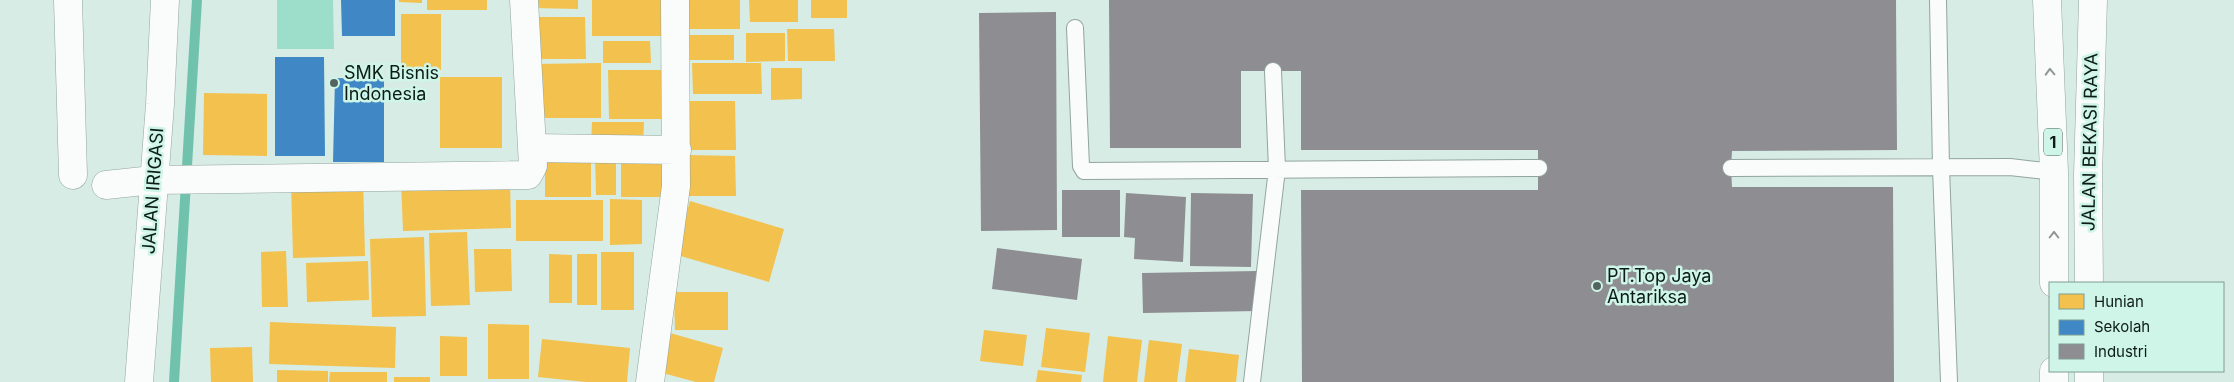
<svg xmlns="http://www.w3.org/2000/svg" width="2234" height="382" font-family="Inter,sans-serif">
	<rect width="100%" height="100%" fill="#d7ece4"/>
	<path fill="#9ddeca" d="M 277,0 L 333,0 L 334,49 L 277,49 Z"/>
	<path fill="#f2c14e" d="M 399,0 L 422,0 L 422,3 L 399,2 Z
		M 427,0 L 487,0 L 487,10 L 427,10 Z
		M 533,0 L 578,0 L 578,9 L 533,8 Z
		M 592,0 L 661,0 L 662,36 L 592,36 Z
		M 688,0 L 740,0 L 740,29 L 688,29 Z
		M 749,0 L 798,0 L 798,22 L 750,22 Z
		M 811,0 L 847,0 L 847,18 L 811,18 Z
		M 401,14 L 441,14 L 441,70 L 401,70 Z
		M 530,17 L 585,17 L 586,59 L 530,59 Z
		M 787,29 L 834,29 L 835,61 L 788,61 Z
		M 746,33 L 785,33 L 785,61 L 746,62 Z
		M 687,35 L 734,35 L 734,60 L 686,60 Z
		M 603,41 L 650,41 L 651,63 L 603,63 Z
		M 601,63 L 601,118 L 535,118 L 535,64 Z
		M 692,63 L 761,63 L 762,94 L 693,94 Z
		M 771,68 L 802,68 L 802,99 L 771,100 Z
		M 608,70 L 661,70 L 662,119 L 609,119 Z
		M 440,77 L 502,77 L 502,148 L 440,148 Z
		M 204,93 L 267,94 L 267,156 L 203,155 Z
		M 689,101 L 735,101 L 736,150 L 689,150 Z
		M 592,122 L 644,122 L 643,146 L 591,146 Z
		M 591,151 L 591,197 L 545,197 L 545,152 Z
		M 595,154 L 616,154 L 616,195 L 596,195 Z
		M 688,155 L 735,156 L 736,196 L 688,196 Z
		M 621,156 L 672,156 L 673,197 L 621,197 Z
		M 363,179 L 365,256 L 293,258 L 291,181 Z
		M 510,179 L 511,228 L 403,231 L 401,181 Z
		M 610,199 L 642,200 L 642,244 L 610,245 Z
		M 516,200 L 603,200 L 603,241 L 516,241 Z
		M 690,201 L 784,229 L 769,282 L 674,254 Z
		M 467,232 L 470,305 L 431,306 L 429,233 Z
		M 424,237 L 426,316 L 372,317 L 370,239 Z
		M 474,249 L 511,249 L 512,291 L 475,292 Z
		M 286,251 L 288,307 L 262,307 L 261,252 Z
		M 601,252 L 634,252 L 634,310 L 601,310 Z
		M 549,254 L 572,255 L 572,303 L 549,303 Z
		M 577,254 L 597,254 L 597,305 L 577,305 Z
		M 368,261 L 369,300 L 307,302 L 306,263 Z
		M 674,292 L 728,292 L 728,330 L 675,330 Z
		M 270,322 L 396,327 L 395,368 L 269,364 Z
		M 488,324 L 529,325 L 529,379 L 488,379 Z
		M 1046,328 L 1090,333 L 1085,372 L 1041,367 Z
		M 984,330 L 1027,335 L 1023,366 L 980,361 Z
		M 670,333 L 723,348 L 714,382 L 696,382 L 659,372 Z
		M 440,336 L 467,337 L 467,376 L 440,376 Z
		M 1108,336 L 1142,340 L 1137,382 L 1103,382 Z
		M 542,339 L 630,348 L 627,382 L 586,382 L 538,377 Z
		M 1149,340 L 1182,344 L 1177,382 L 1144,382 Z
		M 252,347 L 253,382 L 211,382 L 210,348 Z
		M 1189,349 L 1239,355 L 1236,382 L 1185,382 Z
		M 277,370 L 328,371 L 328,382 L 277,382 Z
		M 1038,370 L 1082,375 L 1081,382 L 1036,382 Z
		M 330,372 L 387,372 L 387,382 L 329,382 Z
		M 394,377 L 430,377 L 430,382 L 394,382 Z"/>
	<path fill="#3f88c5" d="M 341,0 L 395,0 L 395,36 L 342,36 Z
		M 275,57 L 324,57 L 325,156 L 275,156 Z
		M 335,78 L 384,79 L 384,162 L 333,162 Z"/>
	<path fill="#8d8d92" d="M 1109,0 L 1896,0 L 1897,150 L 1732,151 L 1731,168 L 1732,187 L 1893,187 L 1894,382 L 1302,382 L 1301,190 L 1538,190 L 1538,150 L 1301,150 L 1301,71 L 1241,71 L 1241,148 L 1110,148 Z
		M 1056,12 L 1057,230 L 981,231 L 979,13 Z
		M 1062,190 L 1120,190 L 1120,237 L 1062,237 Z
		M 1126,193 L 1186,197 L 1183,262 L 1134,259 L 1135,238 L 1124,237 Z
		M 1191,193 L 1253,194 L 1251,267 L 1190,266 Z
		M 997,248 L 1082,259 L 1077,300 L 992,289 Z
		M 1257,271 L 1258,311 L 1143,313 L 1142,273 Z"/>
	<g fill="none" stroke-linecap="round" stroke-linejoin="round">
		<path stroke="#71c2ac" stroke-width="10" d="M 174,382 L 197,0"/>
		<g stroke="#93a49e" stroke-width="18">
			<path id="lane" d="M 1938,0 L 1941,168 L 1949,382
				M 1075,28 L 1081,166 L 1084,171 L 1539,168
				M 1731,168 L 2010,167 L 2054,172
				M 1252,382 L 1277,169 L 1273,71"/>
		</g>
		<g stroke="#93a49e" stroke-width="29">
			<path id="street" d="M 68,0 L 73,175
				M 533,148 L 677,150
				M 106,185 L 153,180 L 528,175 L 533,166 L 524,0
				M 650,382 L 676,186 L 675,0"/>
		</g>
		<g stroke="#93a49e" stroke-width="29">
			<path id="secondary" d="M 139,382 L 160,104 L 165,0"/>
		</g>
		<g stroke="#93a49e" stroke-width="29">
			<path id="highway" d="M 2047,0 L 2054,172 L 2054,283
				M 2089,283 L 2088,175 L 2093,0
				M 2054,371 L 2054,382
				M 2089,371 L 2089,382"/>
		</g>
		<use href="#lane" stroke="#f9fcfb" stroke-width="16"/>
		<use href="#street" stroke="#f9fcfb" stroke-width="28"/>
		<use href="#secondary" stroke="#f9fcfb" stroke-width="28"/>
		<use href="#highway" stroke="#f9fcfb" stroke-width="28"/>
	</g>
	<defs><path id="oneway-chevron" d="M-2-3.5L2.5 0L-2 3.5" fill="none" stroke-width="1.6" stroke-linecap="round" stroke-linejoin="round" transform="scale(1.25)"/></defs>
	<g stroke="#8e9794">
		<use href="#oneway-chevron" transform="translate(2050 72) rotate(-92)"/>
		<use href="#oneway-chevron" transform="translate(2054 235) rotate(-90)"/>
	</g>
	<g fill="#53645e" stroke="#cef5e7" stroke-width="2">
		<circle cx="334" cy="83" r="5"/>
		<circle cx="1597" cy="286" r="5"/>
	</g>
	<g text-anchor="middle" stroke-width="5" stroke-linejoin="round" paint-order="stroke">
		<rect fill="#cef5e7" stroke="#465c55" stroke-width="1" x="2044" y="128.5" width="18" height="27" rx="4"/>
		<g font-size="16" font-weight="bold" fill="#0c1b16">
			<text x="2053" y="148">1</text>
		</g>
		<g font-size="18" fill="#0c1b16" stroke="#cef5e7" text-anchor="start">
			<text x="344" y="79">SMK Bisnis<tspan x="344" dy="21">Indonesia</tspan></text>
			<text x="1607" y="282">PT.Top Jaya<tspan x="1607" dy="21">Antariksa</tspan></text>
		</g>
		<g font-size="18" fill="#0c1b16" stroke="#cef5e7">
			<text transform="translate(2090 142) rotate(-89)" y="6">JALAN BEKASI RAYA</text>
			<text transform="translate(153 191) rotate(-86)" y="6">JALAN IRIGASI</text>
		</g>
	</g>
	<rect x="2049" y="282" width="175" height="90" fill="#cef5e7" stroke="#809e93"/>
	<rect x="2059" y="294" width="25" height="15" fill="#f2c14e" stroke="#809e93"/>
	<text x="2094" y="307" font-size="15" fill="#0c1b16">Hunian</text>
	<rect x="2059" y="320" width="25" height="15" fill="#3f88c5" stroke="#809e93"/>
	<text x="2094" y="332" font-size="15" fill="#0c1b16">Sekolah</text>
	<rect x="2059" y="344" width="25" height="15" fill="#8d8d92" stroke="#809e93"/>
	<text x="2094" y="357" font-size="15" fill="#0c1b16">Industri</text>
</svg>
